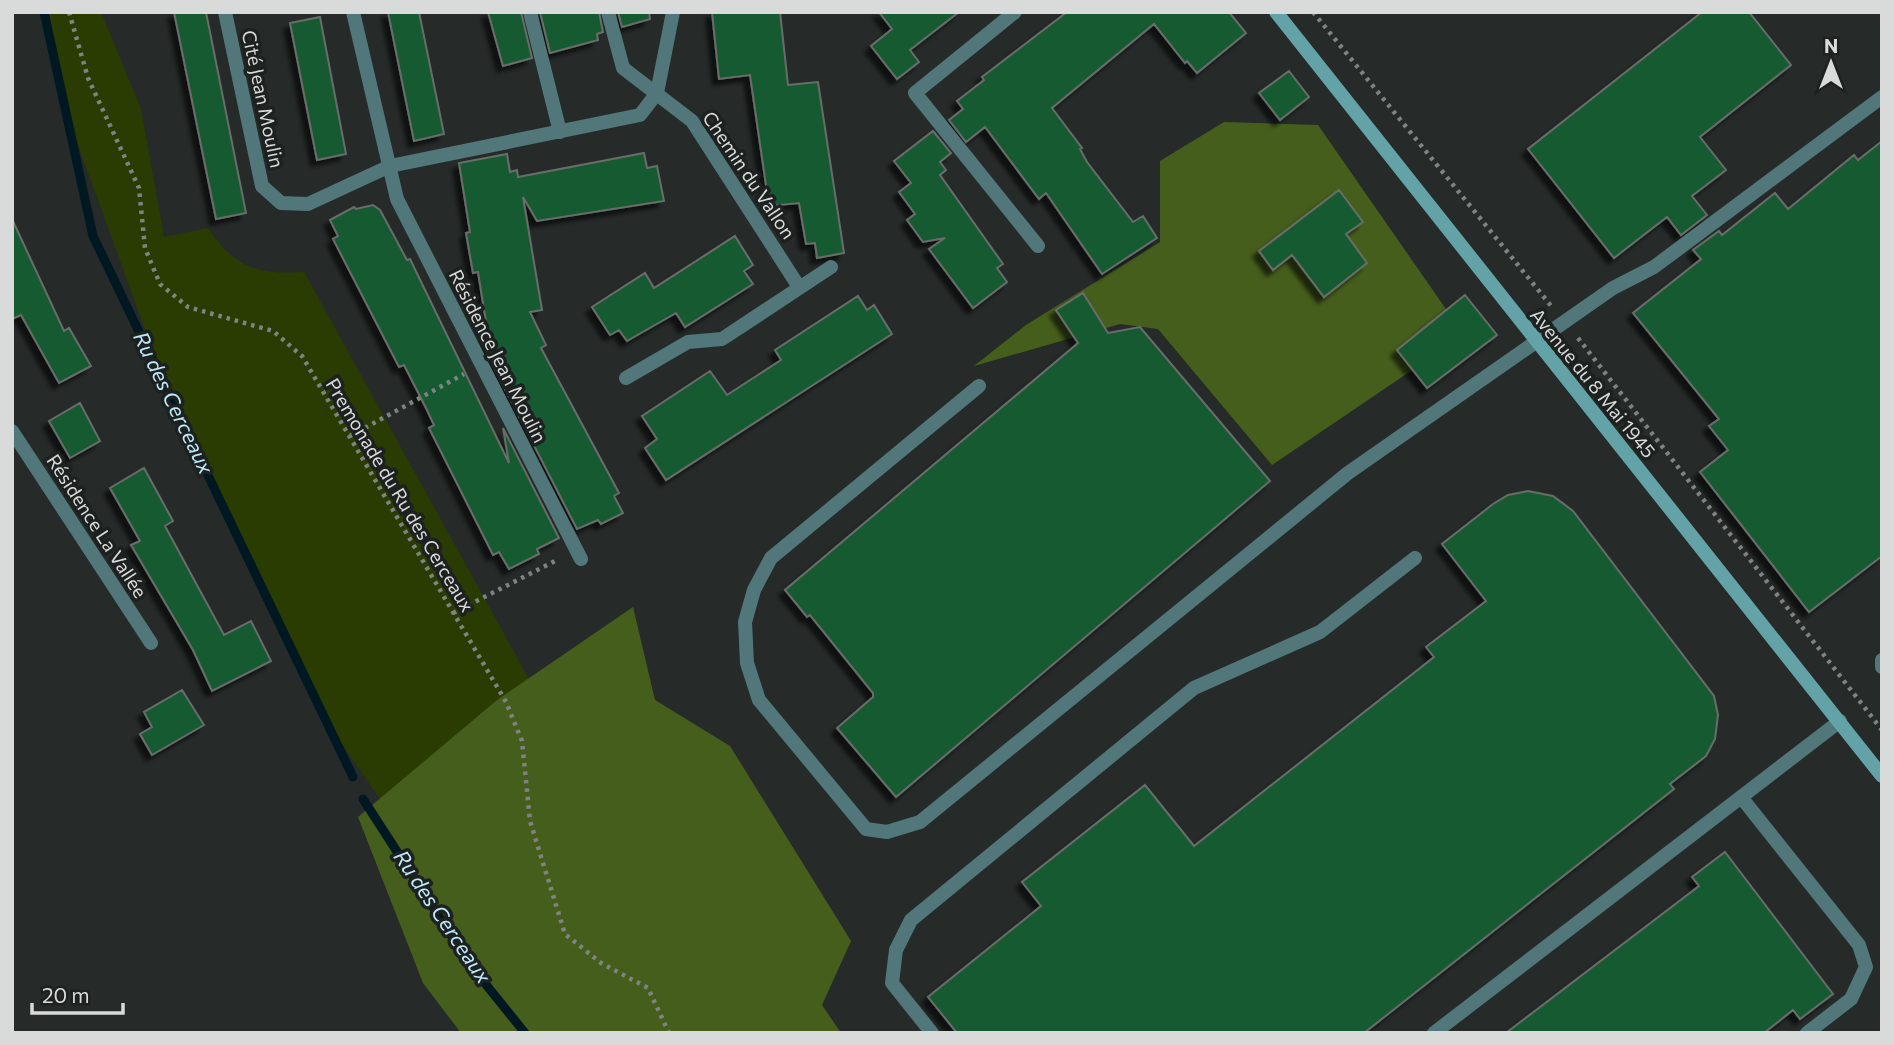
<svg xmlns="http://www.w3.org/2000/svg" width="1894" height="1045" font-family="Commissioner,sans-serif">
	<defs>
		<filter id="shadow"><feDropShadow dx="-6" dy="6" stdDeviation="2" flood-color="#0009"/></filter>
	</defs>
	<rect width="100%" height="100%" fill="#262b2a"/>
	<path fill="#2a3c01" d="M 43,12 L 101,12 L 141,109 L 164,237 L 208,228 C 235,268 257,275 304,272 L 529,679 L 497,700 L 380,799 L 315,705 L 180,426 L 73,131 Z"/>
	<path fill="#465e1c" d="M 1224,122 L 1318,125 L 1464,335 L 1272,465 L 1158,329 L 1120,324 L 974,366 L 1026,325 L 1160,242 L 1160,161 Z
		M 633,607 L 655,700 L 730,746 L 851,941 L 822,1005 L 841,1033 L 461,1033 L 423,983 L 358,817 L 497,700 Z"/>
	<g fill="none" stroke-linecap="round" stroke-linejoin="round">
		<path stroke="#001822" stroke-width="9" d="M 44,12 L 93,236 L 353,777
			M 363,799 L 471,966 L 525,1033"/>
	</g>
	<path fill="#175a30" stroke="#696d6a" stroke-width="2" filter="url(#shadow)" d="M 174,12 L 206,12 L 246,213 L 216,219 Z
		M 388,12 L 419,12 L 444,134 L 414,141 Z
		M 488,12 L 521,12 L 532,58 L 503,66 Z
		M 540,12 L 599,12 L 603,32 L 597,34 L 598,40 L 550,53 Z
		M 618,12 L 649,12 L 650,19 L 622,27 Z
		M 712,12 L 780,12 L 788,85 L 818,82 L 844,253 L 817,258 L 815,243 L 806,244 L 799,203 L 769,206 L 750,75 L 719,79 Z
		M 879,12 L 959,12 L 910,50 L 919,62 L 897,79 L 871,46 L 892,29 Z
		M 1067,12 L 1229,12 L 1246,33 L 1197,73 L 1187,61 L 1185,63 L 1154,24 L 1052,108 L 1082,148 L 1080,149 L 1087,162 L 1133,222 L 1143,216 L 1157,238 L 1102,274 L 1046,193 L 1039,199 L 985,127 L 966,142 L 949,120 L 963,109 L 957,101 L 984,80 L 982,77 Z
		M 1702,12 L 1749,12 L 1791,65 L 1700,137 L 1726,170 L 1692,196 L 1707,215 L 1681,235 L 1667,217 L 1614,258 L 1528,149 Z
		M 320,17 L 346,154 L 317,160 L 290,23 Z
		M 1289,71 L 1309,97 L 1280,120 L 1259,93 Z
		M 933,131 L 951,153 L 940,162 L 946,170 L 940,175 L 1003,264 L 997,268 L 1007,282 L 973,308 L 929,249 L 945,238 L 923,242 L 907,220 L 915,214 L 899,192 L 911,183 L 894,161 Z
		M 1882,141 L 1882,556 L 1809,612 L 1700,472 L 1728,450 L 1709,426 L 1719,419 L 1633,313 L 1701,259 L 1693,250 L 1719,231 L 1722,235 L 1775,193 L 1788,209 L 1854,155 L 1858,160 Z
		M 644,153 L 647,168 L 657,166 L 664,201 L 537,221 L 523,197 L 542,310 L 530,312 L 546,345 L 541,348 L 619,493 L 614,496 L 623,513 L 601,524 L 598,520 L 577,529 L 493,366 L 478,272 L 473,273 L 466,233 L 470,232 L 459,163 L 507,154 L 510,172 L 517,170 L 518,177 Z
		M 1339,190 L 1363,222 L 1346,234 L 1367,263 L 1324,297 L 1292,255 L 1273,270 L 1259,251 Z
		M 373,205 L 380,210 L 407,260 L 410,259 L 509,463 L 503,428 L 559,538 L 537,549 L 539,554 L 509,569 L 499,552 L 493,555 L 429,428 L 434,425 L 426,408 L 404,365 L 399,367 L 333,239 L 338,236 L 330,220 L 354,207 L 356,209 Z
		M 12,219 L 64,331 L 69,328 L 91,366 L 59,383 L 21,315 L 12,319 Z
		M 735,236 L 753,265 L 744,271 L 753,284 L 685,327 L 676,313 L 627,341 L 619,330 L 610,335 L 592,307 L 645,273 L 654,288 Z
		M 1083,293 L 1108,333 L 1140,327 L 1270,481 L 896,797 L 837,728 L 873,697 L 873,693 L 810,615 L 807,617 L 785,590 L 1078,343 L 1056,310 Z
		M 1465,295 L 1497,335 L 1427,388 L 1397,350 Z
		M 858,296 L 867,310 L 874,305 L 892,334 L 666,480 L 645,448 L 657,439 L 642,416 L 710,371 L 727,395 L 781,360 L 775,350 Z
		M 80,403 L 100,441 L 70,458 L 49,421 Z
		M 144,468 L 173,521 L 165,526 L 224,635 L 251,621 L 271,661 L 212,691 L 193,650 L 131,545 L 140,541 L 110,488 Z
		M 1528,491 L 1553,496 L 1573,511 L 1714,696 L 1718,715 L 1715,739 L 1706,756 L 1670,784 L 1674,789 L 1364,1033 L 957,1033 L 928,997 L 1041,906 L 1022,882 L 1145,785 L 1194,846 L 1434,657 L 1426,647 L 1486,601 L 1442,544 L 1493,504 L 1508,495 Z
		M 182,690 L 204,725 L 152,755 L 140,734 L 152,727 L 144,712 Z
		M 1725,852 L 1833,994 L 1800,1019 L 1793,1010 L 1764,1033 L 1506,1033 L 1699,886 L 1692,877 Z"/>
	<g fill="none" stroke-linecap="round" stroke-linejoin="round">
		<path stroke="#7f8382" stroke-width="4.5" stroke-dasharray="3.5 5" stroke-linecap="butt" d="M 69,12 L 88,78 L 139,188 L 145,248 L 160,284 L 188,307 L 273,331 L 302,356 L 506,702 L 522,741 L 530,821 L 565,934 L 601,963 L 648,988 L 669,1033
			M 1313,12 L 1552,307
			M 1578,338 L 1882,730
			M 350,436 L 464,374
			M 453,613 L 557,560"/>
		<path stroke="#51777a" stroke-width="14" d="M 1015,12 L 915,93 L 1038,246
			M 979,386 L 771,558 L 754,590 L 745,622 L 747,663 L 759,700 L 866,829 L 887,832 L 920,822 L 1348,473 L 1613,288 L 1654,267 L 1882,97
			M 1882,660 L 1882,667
			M 1741,797 L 1859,945 L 1866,967 L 1851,999 L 1807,1033
			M 932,1033 L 892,983 L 896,950 L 911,920 L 1194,688 L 1320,632 L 1415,558
			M 1434,1033 L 1840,721"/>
		<path stroke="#51777a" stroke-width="14" d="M 225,12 L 262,186 L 281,203 L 308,204 L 390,166 L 640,115 L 657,93 L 673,12
			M 353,12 L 397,199 L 581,559
			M 530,12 L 560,132
			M 608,12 L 623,68 L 692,121 L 799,287
			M 626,378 L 688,342 L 722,339 L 831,267
			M 12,431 L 151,643"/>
		<path stroke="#63a2a7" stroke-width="14" d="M 1276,12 L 1882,776"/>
	</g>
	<g text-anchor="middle" stroke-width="7" stroke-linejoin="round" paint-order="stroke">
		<g font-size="19" fill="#d8dbda" stroke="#1d2120">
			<text transform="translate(263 99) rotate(78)" y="7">Cité Jean Moulin</text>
			<text transform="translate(749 175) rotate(56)" y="7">Chemin du Vallon</text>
			<text transform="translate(498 356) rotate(63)" y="7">Résidence Jean Moulin</text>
			<text transform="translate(1593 383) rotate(51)" y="7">Avenue du 8 Mai 1945</text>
			<text transform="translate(400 495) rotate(59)" y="7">Premonade du Ru des Cerceaux</text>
			<text transform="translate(97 526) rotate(57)" y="7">Résidence La Vallée</text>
		</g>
		<g font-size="21" font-style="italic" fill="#bfe9fb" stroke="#1d2120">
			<text transform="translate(173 403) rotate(64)" y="7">Ru des Cerceaux</text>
			<text transform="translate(442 917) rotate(56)" y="7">Ru des Cerceaux</text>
		</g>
	</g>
	<rect width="1894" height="1045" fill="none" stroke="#d8dbda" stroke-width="28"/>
	<g transform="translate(1831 63)" stroke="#1d2120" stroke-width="5" paint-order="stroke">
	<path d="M0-5L12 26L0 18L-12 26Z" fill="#d8dbda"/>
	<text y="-10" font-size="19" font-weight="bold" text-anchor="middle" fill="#d8dbda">N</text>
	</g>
	<path d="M32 1003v10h91v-10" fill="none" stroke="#d8dbda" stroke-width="3.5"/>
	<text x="42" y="1003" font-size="21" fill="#d8dbda" stroke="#1d2120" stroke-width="5" paint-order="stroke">20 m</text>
</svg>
